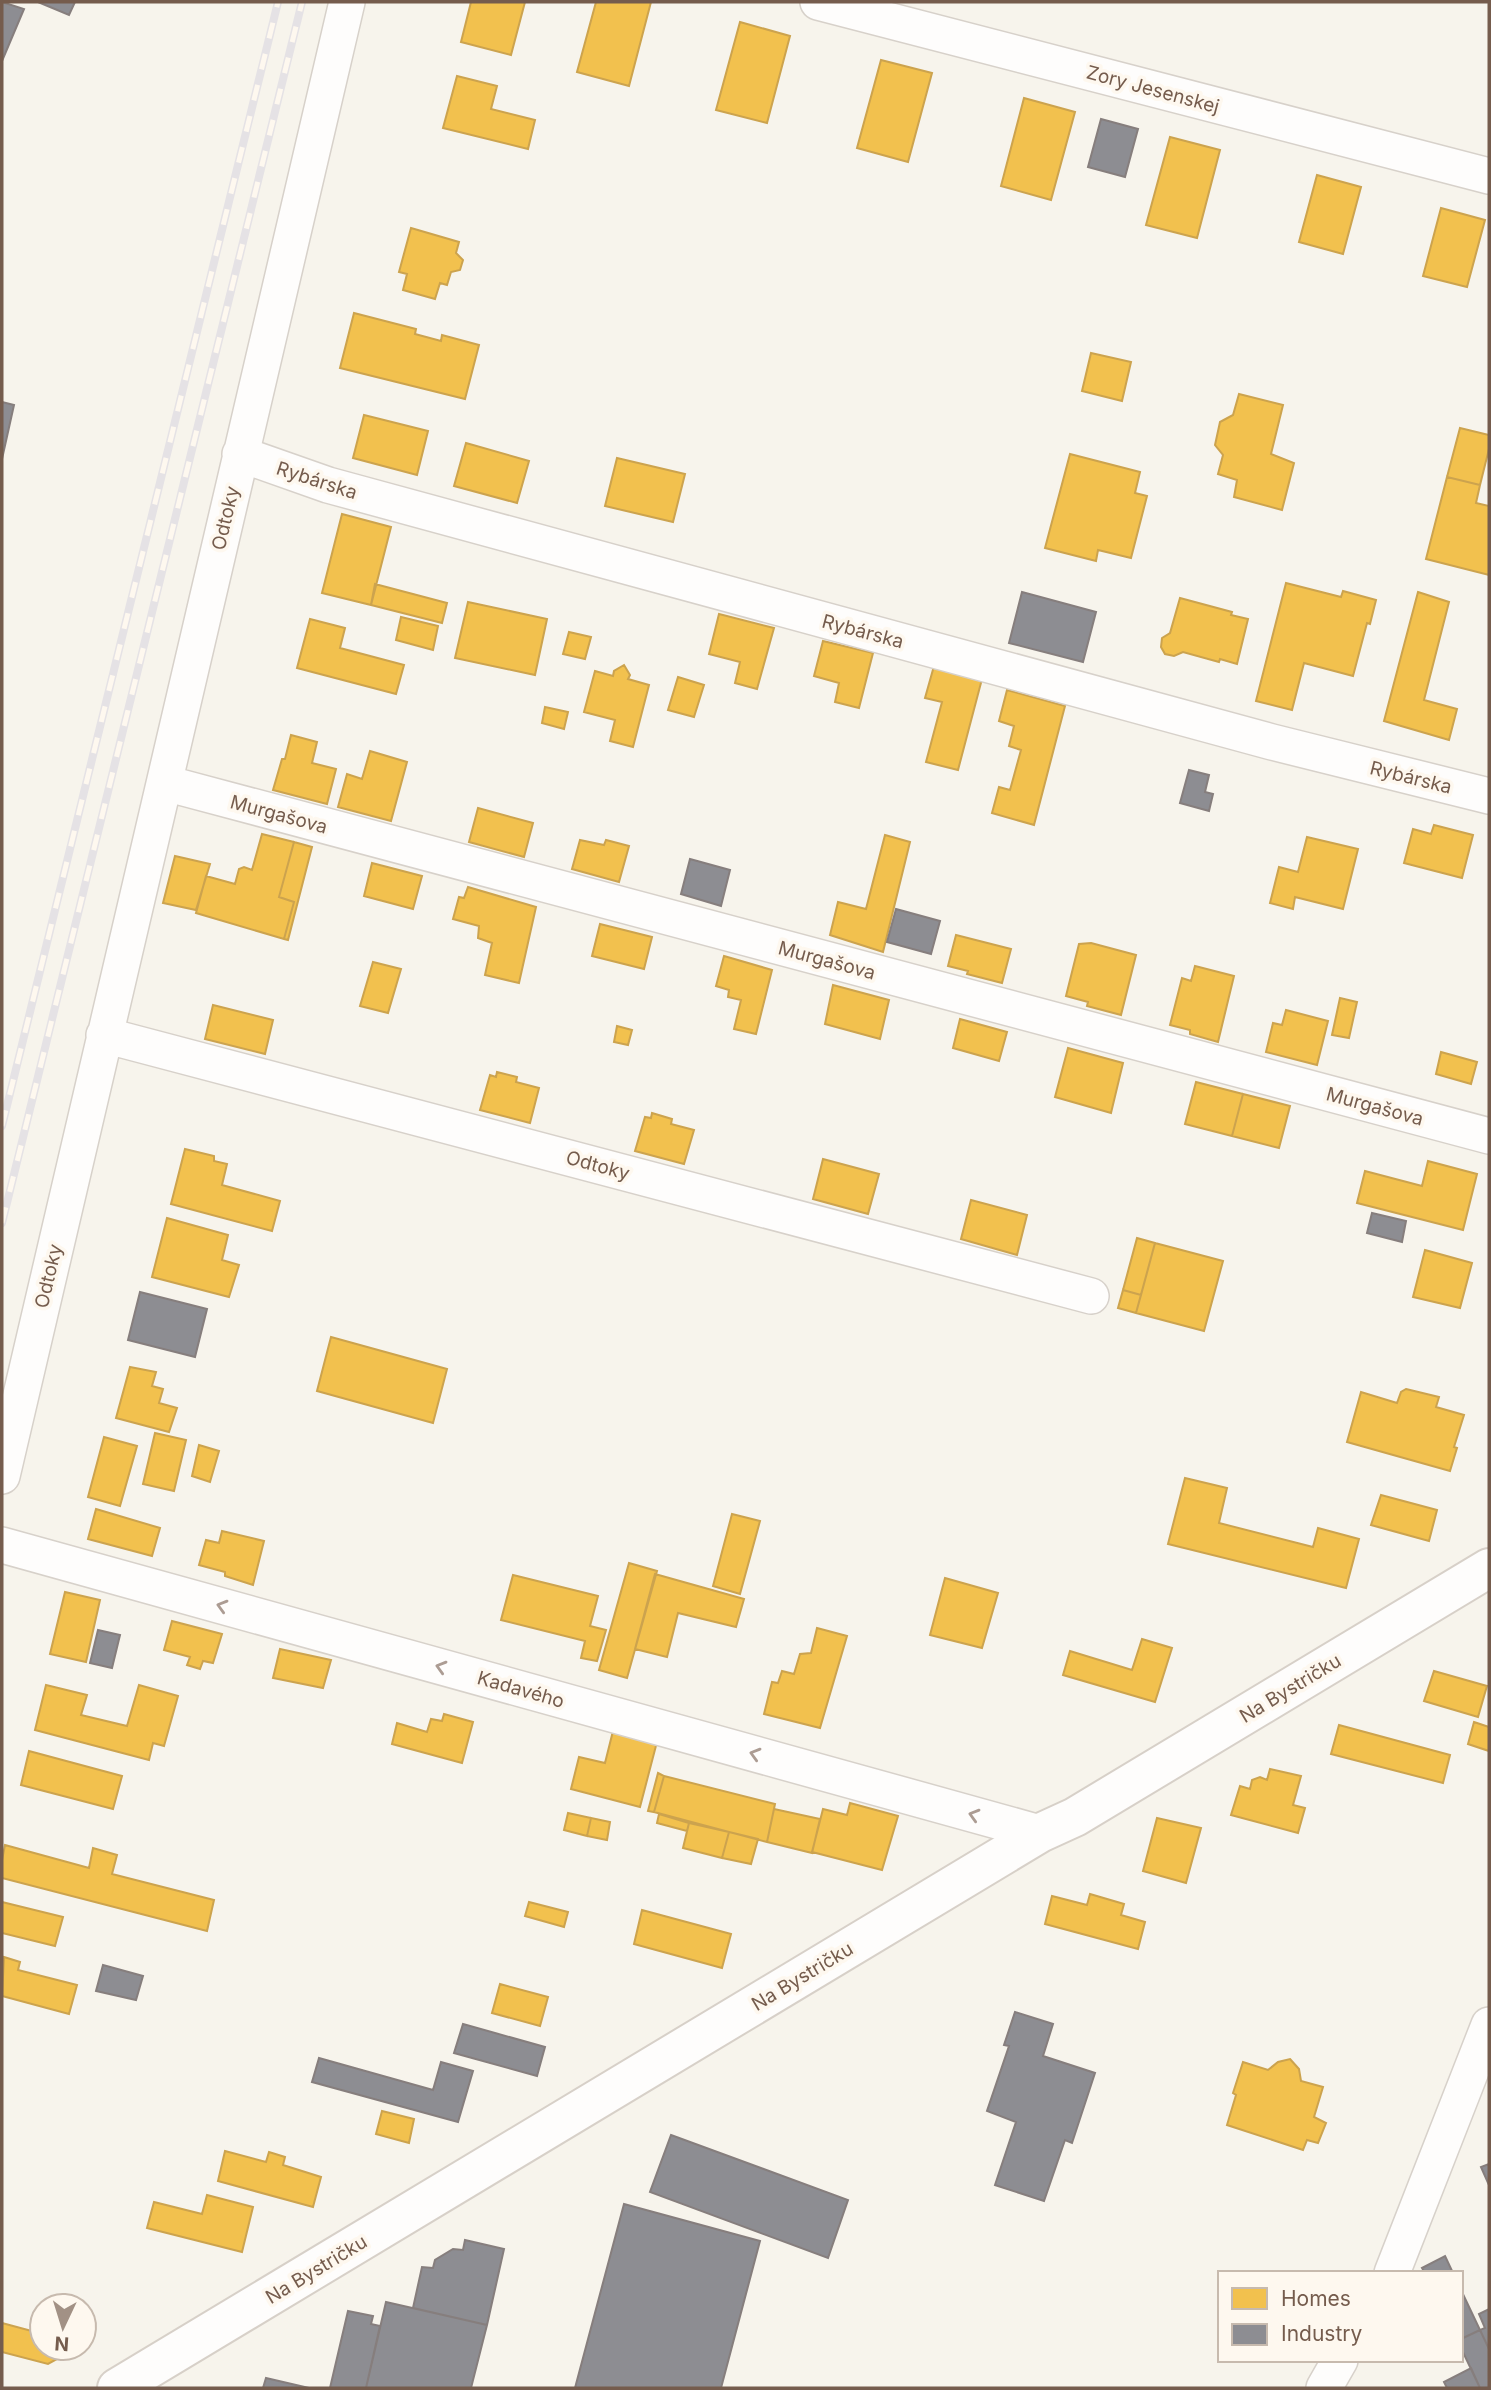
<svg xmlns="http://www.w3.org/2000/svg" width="1491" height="2390" font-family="Inter,sans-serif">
	<rect width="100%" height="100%" fill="#f7f4ec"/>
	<path fill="#f2c14e" stroke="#cca34e" stroke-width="2" d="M 471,2 L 525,2 L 511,55 L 461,42 Z
		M 596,2 L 651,2 L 629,86 L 577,72 Z
		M 740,22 L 790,36 L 767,123 L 716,110 Z
		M 881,60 L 932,73 L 908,162 L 857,148 Z
		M 457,76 L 497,86 L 491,109 L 535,120 L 528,149 L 443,128 Z
		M 1024,98 L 1075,112 L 1051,200 L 1001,186 Z
		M 1170,137 L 1220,150 L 1197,238 L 1146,225 Z
		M 1317,175 L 1361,187 L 1343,254 L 1299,242 Z
		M 1441,208 L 1485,220 L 1467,287 L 1423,276 Z
		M 411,228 L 459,242 L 456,253 L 463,260 L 460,270 L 451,272 L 447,285 L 440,283 L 435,299 L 403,290 L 407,274 L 399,272 Z
		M 354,313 L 416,329 L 415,334 L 441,341 L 442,335 L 479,345 L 465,399 L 340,368 Z
		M 1091,353 L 1131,362 L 1122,401 L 1082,391 Z
		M 1239,394 L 1283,405 L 1271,454 L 1294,463 L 1282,510 L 1234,497 L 1237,480 L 1218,474 L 1223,455 L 1215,445 L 1220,422 L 1233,415 Z
		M 364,415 L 428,431 L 417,475 L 353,458 Z
		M 1460,428 L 1489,435 L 1489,449 L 1480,485 L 1447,477 Z
		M 466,443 L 529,461 L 517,503 L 454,486 Z
		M 1070,454 L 1140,472 L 1135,493 L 1147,496 L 1131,558 L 1098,550 L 1096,561 L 1045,548 Z
		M 617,458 L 685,474 L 673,522 L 605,506 Z
		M 1447,477 L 1480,485 L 1476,503 L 1489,506 L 1489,575 L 1426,559 Z
		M 342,514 L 391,527 L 371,605 L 322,593 Z
		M 1286,583 L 1341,597 L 1343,591 L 1376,600 L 1370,624 L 1367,623 L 1353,676 L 1304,663 L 1292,710 L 1256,701 Z
		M 375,584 L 447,603 L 442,623 L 371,605 Z
		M 1418,592 L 1449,602 L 1424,700 L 1457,709 L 1449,740 L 1384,721 Z
		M 1180,598 L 1232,612 L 1231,615 L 1248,619 L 1237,664 L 1220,659 L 1219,662 L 1183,652 L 1174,656 L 1165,654 L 1161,647 L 1162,638 L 1170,633 Z
		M 468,602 L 547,619 L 535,675 L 455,658 Z
		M 719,614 L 774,628 L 757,689 L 735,683 L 740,662 L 709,654 Z
		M 401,617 L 438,626 L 433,650 L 396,640 Z
		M 310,619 L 345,628 L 340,648 L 404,665 L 396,694 L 297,668 Z
		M 569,632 L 591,637 L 585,659 L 563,654 Z
		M 823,641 L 873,653 L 859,708 L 835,702 L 839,683 L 814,676 Z
		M 624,665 L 630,675 L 628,679 L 649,685 L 633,747 L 610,741 L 615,720 L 584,712 L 595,671 L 613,676 L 614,671 Z
		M 934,666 L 982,679 L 958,770 L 926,762 L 942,702 L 925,698 Z
		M 678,677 L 704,685 L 694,717 L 668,710 Z
		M 1007,690 L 1065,706 L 1034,825 L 992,813 L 999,787 L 1010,790 L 1021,750 L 1009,746 L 1014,726 L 999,721 Z
		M 545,707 L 568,712 L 564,729 L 542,723 Z
		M 291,735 L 317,742 L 312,763 L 336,769 L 327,804 L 273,790 L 282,759 L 285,759 Z
		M 370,751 L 407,762 L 391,821 L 338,807 L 347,774 L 362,779 Z
		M 478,808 L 533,823 L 524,857 L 469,842 Z
		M 1434,825 L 1473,835 L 1462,878 L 1404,863 L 1413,829 L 1431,834 Z
		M 262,834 L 294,842 L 279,897 L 294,902 L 284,939 L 196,913 L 206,876 L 235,884 L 239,869 L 244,867 L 252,870 Z
		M 885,835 L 910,842 L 883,952 L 830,935 L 838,902 L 866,909 Z
		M 1307,837 L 1358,849 L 1343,909 L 1295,897 L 1293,909 L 1270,903 L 1279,867 L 1298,872 Z
		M 580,840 L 604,845 L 606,840 L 629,846 L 619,882 L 572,869 Z
		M 294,842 L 312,847 L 288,940 L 284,939 L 294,902 L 279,897 Z
		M 175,856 L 210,864 L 196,910 L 163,903 Z
		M 372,863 L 422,876 L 413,909 L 364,896 Z
		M 468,887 L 536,907 L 519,983 L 485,975 L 492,943 L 478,938 L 479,926 L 453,919 L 459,897 L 464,898 Z
		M 600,924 L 652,937 L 644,969 L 592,956 Z
		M 956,935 L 1011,949 L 1002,983 L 967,974 L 968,971 L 948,966 Z
		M 1091,943 L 1136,955 L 1121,1015 L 1087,1006 L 1088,1002 L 1066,996 L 1079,944 Z
		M 724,956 L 772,970 L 756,1034 L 734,1029 L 741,1000 L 728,997 L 729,990 L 716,986 Z
		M 373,962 L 401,969 L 388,1013 L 360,1006 Z
		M 1195,966 L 1234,976 L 1218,1042 L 1190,1034 L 1190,1030 L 1170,1025 L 1182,978 L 1191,981 Z
		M 833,985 L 889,1000 L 880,1039 L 825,1024 Z
		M 1340,998 L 1357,1002 L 1349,1038 L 1332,1035 Z
		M 213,1005 L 273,1020 L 265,1054 L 205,1039 Z
		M 1286,1010 L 1328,1021 L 1317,1065 L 1266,1052 L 1273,1023 L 1282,1025 Z
		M 960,1019 L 1007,1032 L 999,1061 L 953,1048 Z
		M 617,1026 L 632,1030 L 628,1045 L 614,1042 Z
		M 1068,1048 L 1123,1063 L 1111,1113 L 1055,1097 Z
		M 1441,1052 L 1477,1062 L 1471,1084 L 1436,1074 Z
		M 497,1072 L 517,1077 L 516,1082 L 539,1088 L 530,1123 L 480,1110 L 490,1075 L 496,1077 Z
		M 1196,1082 L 1243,1094 L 1232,1136 L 1185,1124 Z
		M 1243,1094 L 1290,1106 L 1279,1148 L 1232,1136 Z
		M 652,1113 L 672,1119 L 671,1124 L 694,1130 L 684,1164 L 635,1151 L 645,1117 L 651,1118 Z
		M 185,1149 L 214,1156 L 214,1161 L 227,1164 L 222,1185 L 280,1201 L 272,1231 L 171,1204 Z
		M 823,1159 L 879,1174 L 868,1214 L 813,1199 Z
		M 1428,1161 L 1477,1174 L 1463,1230 L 1357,1203 L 1365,1171 L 1422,1186 Z
		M 971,1200 L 1027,1215 L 1017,1255 L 961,1239 Z
		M 167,1218 L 228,1235 L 222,1260 L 239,1265 L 229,1297 L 152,1277 Z
		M 1137,1238 L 1155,1243 L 1141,1295 L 1123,1290 Z
		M 1155,1243 L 1223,1261 L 1204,1331 L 1136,1313 Z
		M 1425,1250 L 1472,1263 L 1460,1308 L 1413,1297 Z
		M 1123,1290 L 1141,1295 L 1136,1313 L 1118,1308 Z
		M 331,1337 L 447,1369 L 433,1423 L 317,1391 Z
		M 130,1367 L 156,1372 L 152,1386 L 163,1389 L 159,1403 L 177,1408 L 169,1432 L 116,1418 Z
		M 1406,1389 L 1439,1397 L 1436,1407 L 1464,1415 L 1454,1447 L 1457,1448 L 1450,1471 L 1347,1442 L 1361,1392 L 1397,1403 L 1401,1392 Z
		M 155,1433 L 186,1440 L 174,1491 L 143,1484 Z
		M 104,1437 L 137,1446 L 120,1506 L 88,1497 Z
		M 199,1445 L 219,1451 L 210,1482 L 192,1476 Z
		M 1185,1478 L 1227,1488 L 1219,1523 L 1313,1547 L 1318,1528 L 1359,1539 L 1346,1588 L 1168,1544 Z
		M 1381,1495 L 1437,1510 L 1429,1541 L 1371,1525 Z
		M 96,1509 L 160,1528 L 152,1556 L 88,1539 Z
		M 732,1514 L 760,1521 L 740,1594 L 713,1586 Z
		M 222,1531 L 264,1541 L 253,1585 L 225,1576 L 225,1572 L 199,1565 L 206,1540 L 219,1543 Z
		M 629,1563 L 657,1571 L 627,1678 L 599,1670 Z
		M 655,1574 L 744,1599 L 736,1627 L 678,1613 L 667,1657 L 635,1649 Z
		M 513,1575 L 598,1596 L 590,1626 L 606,1630 L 597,1661 L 581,1658 L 585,1641 L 501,1620 Z
		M 945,1578 L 998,1593 L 982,1648 L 930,1635 Z
		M 65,1592 L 100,1600 L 86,1662 L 50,1654 Z
		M 172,1621 L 222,1634 L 213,1663 L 203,1661 L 200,1669 L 187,1665 L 190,1657 L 164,1650 Z
		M 817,1628 L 847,1636 L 820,1728 L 764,1714 L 772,1682 L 778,1683 L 782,1671 L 794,1674 L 800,1654 L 811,1653 Z
		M 1142,1639 L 1172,1648 L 1155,1702 L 1063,1675 L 1070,1651 L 1132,1670 Z
		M 280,1649 L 331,1660 L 323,1688 L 273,1678 Z
		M 1434,1671 L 1487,1686 L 1478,1717 L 1424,1701 Z
		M 46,1685 L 87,1695 L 81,1715 L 127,1726 L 139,1685 L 178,1696 L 164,1746 L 153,1743 L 149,1760 L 35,1730 Z
		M 444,1714 L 473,1722 L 462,1763 L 392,1744 L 397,1723 L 427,1732 L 431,1719 L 442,1721 Z
		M 1474,1722 L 1489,1727 L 1489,1751 L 1468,1744 Z
		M 1339,1725 L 1450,1755 L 1443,1783 L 1331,1754 Z
		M 614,1727 L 658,1738 L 640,1807 L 571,1789 L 579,1757 L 605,1763 Z
		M 29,1751 L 122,1776 L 113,1809 L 21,1785 Z
		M 1270,1769 L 1301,1776 L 1293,1805 L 1305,1808 L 1298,1833 L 1231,1815 L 1240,1786 L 1250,1789 L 1252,1780 L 1260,1777 L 1267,1780 Z
		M 658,1773 L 664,1776 L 654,1812 L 648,1811 Z
		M 664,1776 L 775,1804 L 767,1842 L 654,1812 Z
		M 850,1803 L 898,1816 L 882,1870 L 812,1852 L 823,1809 L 847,1815 Z
		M 774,1809 L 820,1819 L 812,1853 L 767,1842 Z
		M 568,1813 L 591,1818 L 587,1836 L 564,1830 Z
		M 659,1814 L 689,1823 L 687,1831 L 657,1823 Z
		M 591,1818 L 610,1822 L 607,1840 L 587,1836 Z
		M 1157,1818 L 1201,1828 L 1186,1883 L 1143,1871 Z
		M 689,1823 L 729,1832 L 722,1858 L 683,1848 Z
		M 729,1832 L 758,1839 L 751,1864 L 722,1858 Z
		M 5,1845 L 89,1868 L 93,1848 L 117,1855 L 112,1874 L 214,1900 L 207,1931 L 2,1878 L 2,1860 Z
		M 1090,1894 L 1124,1904 L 1121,1915 L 1145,1922 L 1138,1949 L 1045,1924 L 1052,1896 L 1087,1905 Z
		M 2,1902 L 63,1917 L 55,1946 L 2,1933 Z
		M 529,1902 L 568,1912 L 564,1927 L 525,1916 Z
		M 642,1910 L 731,1934 L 722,1968 L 634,1944 Z
		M 4,1957 L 20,1962 L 18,1970 L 77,1985 L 69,2014 L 2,1996 Z
		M 500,1984 L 548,1997 L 540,2026 L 492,2013 Z
		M 1290,2059 L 1299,2069 L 1301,2081 L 1323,2087 L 1314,2117 L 1326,2123 L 1318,2143 L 1307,2140 L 1303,2150 L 1227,2125 L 1236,2095 L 1233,2093 L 1243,2062 L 1268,2070 L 1278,2062 Z
		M 382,2111 L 414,2119 L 409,2143 L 376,2134 Z
		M 225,2151 L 266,2162 L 269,2152 L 285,2157 L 283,2165 L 321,2177 L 313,2207 L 218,2181 Z
		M 207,2195 L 253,2207 L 242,2252 L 147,2228 L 154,2202 L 202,2214 Z
		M 2,2323 L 39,2333 L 42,2332 L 42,2348 L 77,2348 L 48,2364 L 2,2352 Z
		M 84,2328 L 91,2341 L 84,2344 Z"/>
	<path fill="#8d8d92" stroke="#867e7d" stroke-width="2" d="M 2,2 L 24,9 L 2,61 Z
		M 38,2 L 75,2 L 69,15 Z
		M 1101,119 L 1138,129 L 1125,177 L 1088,167 Z
		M 2,402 L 14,405 L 2,459 Z
		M 1022,592 L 1096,612 L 1083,662 L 1009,643 Z
		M 1189,770 L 1209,775 L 1205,792 L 1213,794 L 1209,811 L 1180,803 Z
		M 690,859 L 730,870 L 721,906 L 681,894 Z
		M 896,909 L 940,921 L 931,954 L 887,942 Z
		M 1372,1213 L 1406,1221 L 1402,1242 L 1367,1233 Z
		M 140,1292 L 207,1309 L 195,1357 L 128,1340 Z
		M 98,1630 L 120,1635 L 112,1668 L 90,1663 Z
		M 103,1965 L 143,1976 L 136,2000 L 96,1991 Z
		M 1015,2012 L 1053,2024 L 1043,2056 L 1095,2073 L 1072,2143 L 1065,2140 L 1044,2201 L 995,2185 L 1016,2122 L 987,2111 L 1009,2046 L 1004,2045 Z
		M 463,2024 L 545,2047 L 537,2076 L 454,2053 Z
		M 319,2058 L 433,2090 L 441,2062 L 473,2071 L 458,2122 L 312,2082 Z
		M 671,2135 L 848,2200 L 828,2258 L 650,2192 Z
		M 1489,2164 L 1489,2185 L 1481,2167 Z
		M 624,2204 L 760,2241 L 721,2388 L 575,2388 Z
		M 465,2240 L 504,2249 L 487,2325 L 413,2308 L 422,2267 L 433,2268 L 435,2260 L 453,2249 L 463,2250 Z
		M 1445,2256 L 1453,2273 L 1425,2273 L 1422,2268 Z
		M 1461,2290 L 1480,2330 L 1461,2339 Z
		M 386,2302 L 487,2325 L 471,2388 L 366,2388 Z
		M 1489,2309 L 1489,2349 L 1480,2330 L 1485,2328 L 1479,2314 Z
		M 348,2311 L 373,2316 L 371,2324 L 380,2326 L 366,2388 L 330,2388 Z
		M 1480,2330 L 1489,2349 L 1489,2388 L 1480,2388 L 1461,2348 L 1461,2339 Z
		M 1471,2368 L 1480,2388 L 1447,2388 L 1444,2382 Z
		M 266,2378 L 309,2388 L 263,2388 Z"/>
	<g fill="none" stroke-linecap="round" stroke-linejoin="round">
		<g stroke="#d7d1ca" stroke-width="38">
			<path id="street" d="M 818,2 L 1489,176
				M 240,454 L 328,485 L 1272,742 L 1489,796
				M 165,783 L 1489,1136
				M 104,1035 L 1091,1296
				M 2,1476 L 347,2
				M 2,1545 L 1040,1833
				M 1392,2273 L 1489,2025
				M 1324,2388 L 1340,2360"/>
		</g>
		<g stroke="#d7d0c8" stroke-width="42">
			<path id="secondary" d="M 117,2388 L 1040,1833 L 1075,1817 L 1489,1568"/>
		</g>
		<use href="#street" stroke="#fefdfc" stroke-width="35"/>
		<use href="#secondary" stroke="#fefdfc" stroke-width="38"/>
		<g stroke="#e5e2e5" stroke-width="8">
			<path id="rail" d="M 2,1126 L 278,2
				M 2,1223 L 302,2"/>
		</g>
		<use href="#rail" stroke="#fef8ef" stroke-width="5" stroke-dasharray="16" stroke-linecap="butt"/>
	</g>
	<defs><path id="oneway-chevron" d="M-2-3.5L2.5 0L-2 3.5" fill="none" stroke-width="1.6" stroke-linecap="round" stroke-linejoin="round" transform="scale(1.75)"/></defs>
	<g stroke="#ac9c93">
		<use href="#oneway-chevron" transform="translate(222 1606) rotate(-164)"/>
		<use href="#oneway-chevron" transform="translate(441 1667) rotate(-164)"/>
		<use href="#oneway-chevron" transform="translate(755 1754) rotate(-164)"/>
		<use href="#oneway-chevron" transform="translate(974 1815) rotate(-164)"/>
	</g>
	<g text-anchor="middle" stroke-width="7" stroke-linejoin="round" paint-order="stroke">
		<g font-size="19" fill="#755c4d" stroke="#fef8ef">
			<text transform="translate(1153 89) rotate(15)" y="7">Zory Jesenskej</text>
			<text transform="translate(317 480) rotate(18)" y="7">Rybárska</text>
			<text transform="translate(225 518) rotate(-77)" y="7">Odtoky</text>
			<text transform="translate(863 631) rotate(15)" y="7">Rybárska</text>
			<text transform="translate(1411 777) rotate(14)" y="7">Rybárska</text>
			<text transform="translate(279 814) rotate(15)" y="7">Murgašova</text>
			<text transform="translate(827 960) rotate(15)" y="7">Murgašova</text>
			<text transform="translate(1375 1106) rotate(15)" y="7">Murgašova</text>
			<text transform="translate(598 1165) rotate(15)" y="7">Odtoky</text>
			<text transform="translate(48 1276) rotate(-77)" y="7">Odtoky</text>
			<text transform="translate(1290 1688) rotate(-31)" y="7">Na Bystričku</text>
			<text transform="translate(521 1689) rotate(16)" y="7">Kadavého</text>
			<text transform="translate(802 1976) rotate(-31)" y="7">Na Bystričku</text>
			<text transform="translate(316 2269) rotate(-31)" y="7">Na Bystričku</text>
		</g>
	</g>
	<rect width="1491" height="2390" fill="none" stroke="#755c4d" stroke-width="7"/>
	<rect x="1218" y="2271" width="245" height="91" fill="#fef8ef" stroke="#c7baae" stroke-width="2"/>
	<rect x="1232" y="2288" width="35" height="21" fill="#f2c14e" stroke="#c7baae" stroke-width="2"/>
	<text x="1281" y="2306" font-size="21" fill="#755c4d">Homes</text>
	<rect x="1232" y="2324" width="35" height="21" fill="#8d8d92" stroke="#c7baae" stroke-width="2"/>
	<text x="1281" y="2341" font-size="21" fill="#755c4d">Industry</text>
	<g transform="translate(63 2327) rotate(184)"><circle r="33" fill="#fef8ef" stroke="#c7baae" stroke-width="2"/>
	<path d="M0-5L12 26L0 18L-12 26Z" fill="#a29185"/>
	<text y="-10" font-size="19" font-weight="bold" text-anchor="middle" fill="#755c4d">N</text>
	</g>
</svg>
